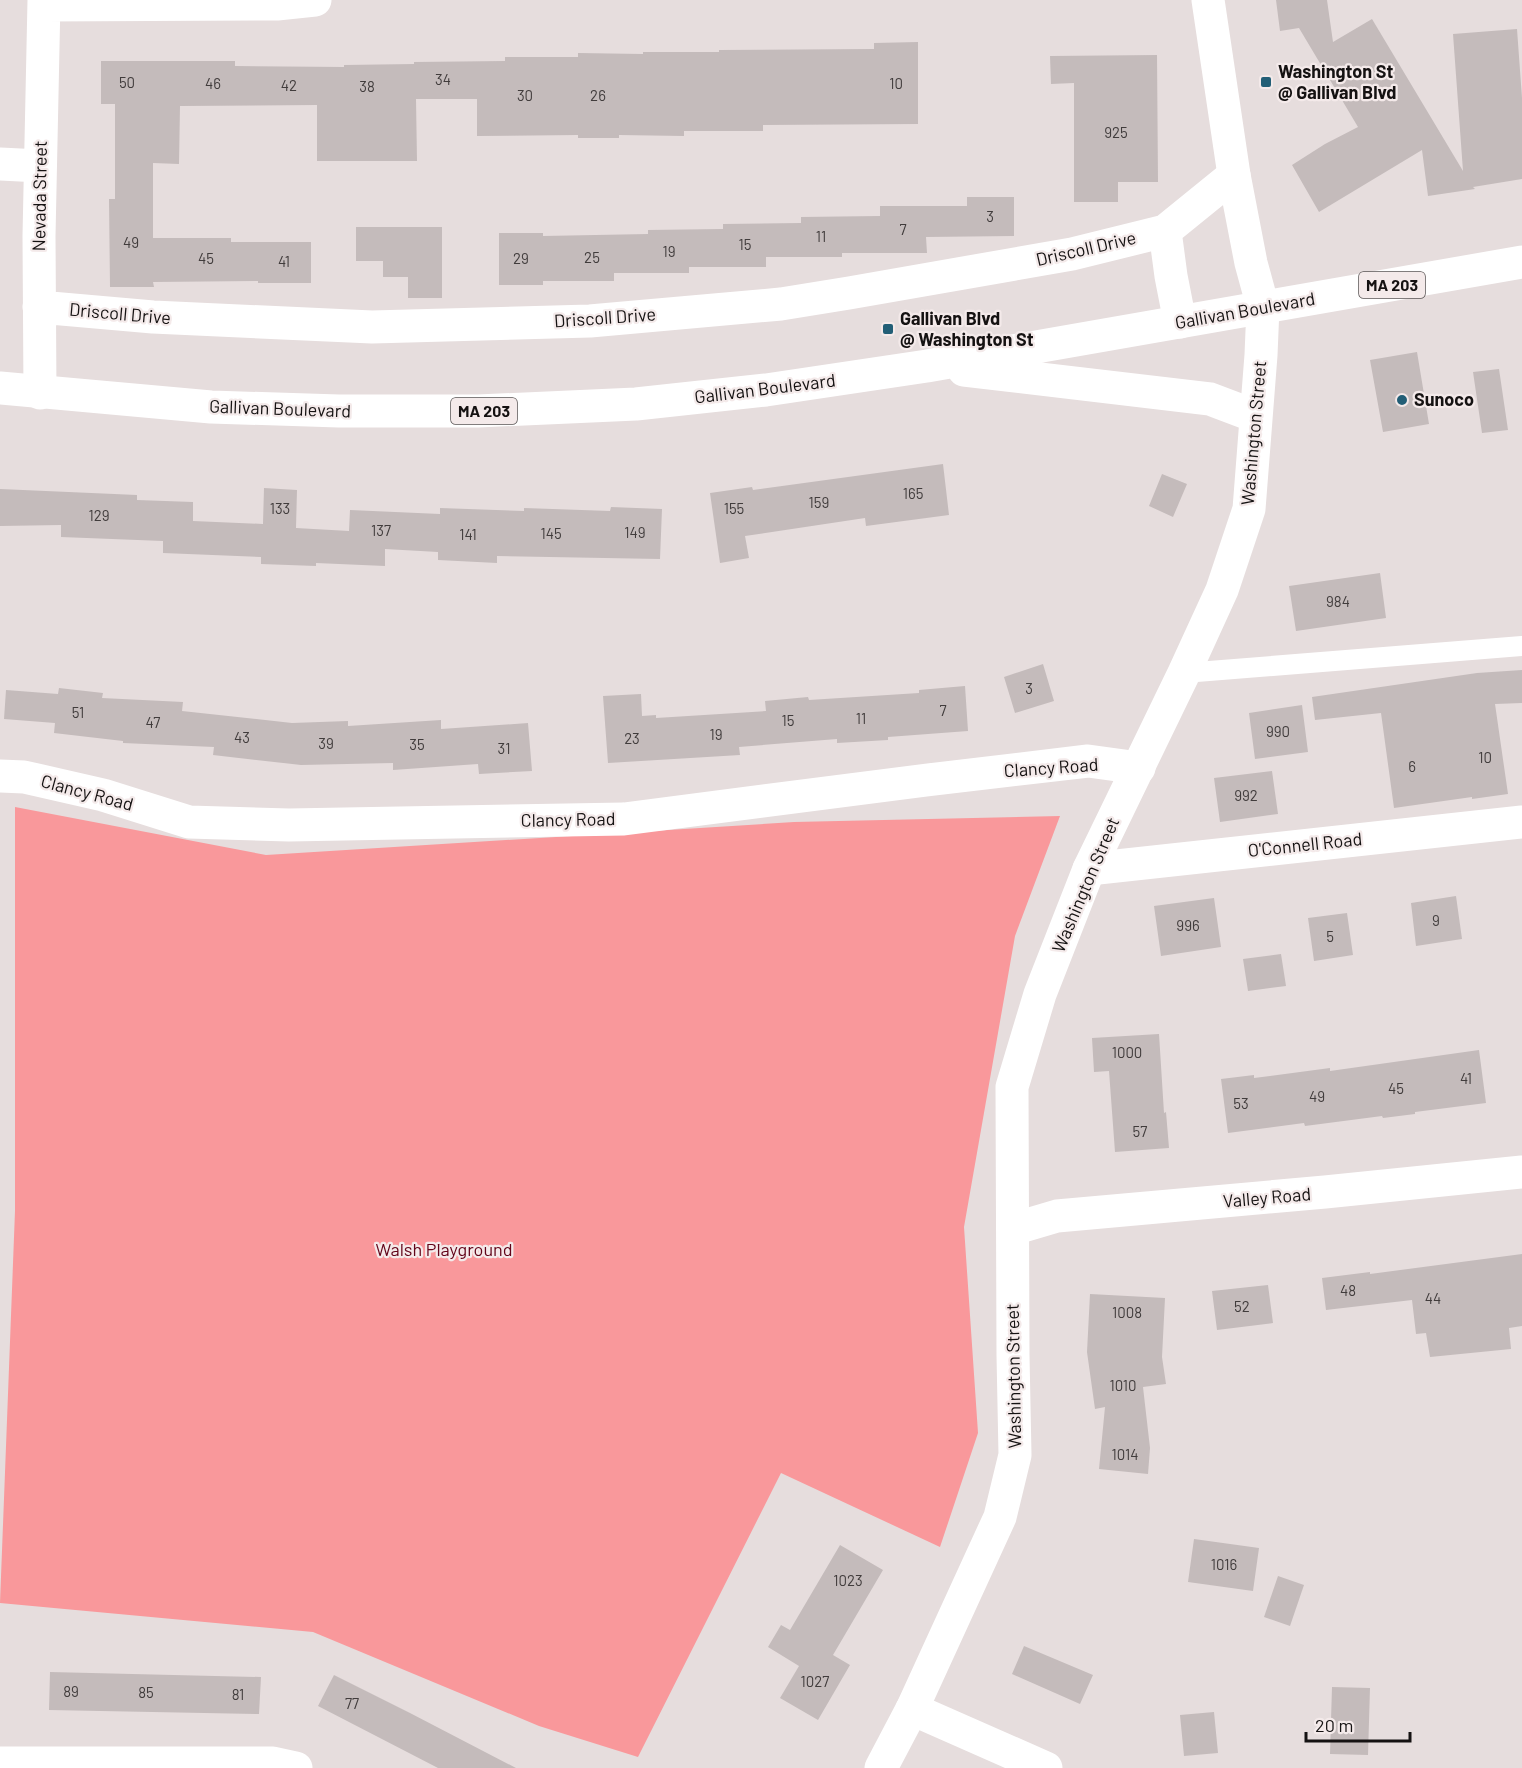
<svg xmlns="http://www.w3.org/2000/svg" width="1522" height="1768" font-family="Barlow,sans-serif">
	<rect width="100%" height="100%" fill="#e6dddd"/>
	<path fill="#f9989b" d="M 15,807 L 266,855 L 794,822 L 1060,816 L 1015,936 L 964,1227 L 978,1433 L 940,1547 L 781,1473 L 638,1757 L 539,1726 L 313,1632 L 0,1603 L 15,1211 Z"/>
	<path fill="#c4bbbb" d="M 1276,0 L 1327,0 L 1333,42 L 1372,19 L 1463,171 L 1453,34 L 1517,29 L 1522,98 L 1522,179 L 1473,187 L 1475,189 L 1428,196 L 1422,150 L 1319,212 L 1292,165 L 1325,144 L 1358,127 L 1299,28 L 1280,31 Z
		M 918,42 L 918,124 L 763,125 L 763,131 L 684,131 L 684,136 L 619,135 L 619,138 L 578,138 L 578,135 L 477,136 L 477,99 L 416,99 L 417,161 L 317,161 L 317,105 L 180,106 L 179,164 L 153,163 L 153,238 L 231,238 L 231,242 L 311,242 L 311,283 L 258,283 L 258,281 L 153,282 L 154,287 L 110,287 L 109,199 L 115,199 L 115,104 L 101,104 L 101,61 L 235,61 L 235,66 L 344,67 L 344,65 L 414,64 L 414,62 L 505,61 L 505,57 L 578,57 L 578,53 L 643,54 L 643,52 L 719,52 L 719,50 L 874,49 L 874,43 Z
		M 1157,55 L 1158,182 L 1118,182 L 1118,202 L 1074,202 L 1074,83 L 1051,84 L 1050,56 Z
		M 967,197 L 1014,197 L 1014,236 L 926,237 L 927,253 L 842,253 L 842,257 L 766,257 L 766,267 L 689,267 L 689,273 L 614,273 L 614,281 L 543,281 L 543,285 L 499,285 L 499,233 L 543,233 L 543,236 L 648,234 L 648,230 L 723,229 L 723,224 L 801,223 L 801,217 L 880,216 L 880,206 L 967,206 Z
		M 356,227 L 442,227 L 442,298 L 408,298 L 408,277 L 383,277 L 383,261 L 356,261 Z
		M 1417,352 L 1429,424 L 1383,432 L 1370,360 Z
		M 1499,369 L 1508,430 L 1482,433 L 1473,372 Z
		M 943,464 L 949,515 L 866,526 L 865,518 L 745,536 L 749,558 L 720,563 L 710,493 L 752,487 L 753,490 Z
		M 1162,474 L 1187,484 L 1173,517 L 1149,506 Z
		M 264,488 L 297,490 L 296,528 L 349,531 L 350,510 L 440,514 L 440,508 L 524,511 L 524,508 L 610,511 L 611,507 L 662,509 L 660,559 L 497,556 L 497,563 L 438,560 L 438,552 L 385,549 L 385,566 L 316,563 L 316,566 L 261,564 L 261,557 L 163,553 L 163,541 L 61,537 L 61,525 L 0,526 L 0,489 L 137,495 L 137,500 L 193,502 L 193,521 L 263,524 Z
		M 1380,573 L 1386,618 L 1296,631 L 1289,586 Z
		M 1043,664 L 1054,701 L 1015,713 L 1004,677 Z
		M 1522,670 L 1522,703 L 1495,704 L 1508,794 L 1472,799 L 1472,797 L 1394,808 L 1381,713 L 1315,720 L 1312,697 L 1477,673 Z
		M 965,686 L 968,731 L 888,737 L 888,740 L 837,743 L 837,739 L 739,747 L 740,755 L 608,763 L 603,696 L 641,694 L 642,716 L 656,715 L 656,718 L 766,711 L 765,701 L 808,697 L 809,700 L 919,693 L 919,690 Z
		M 59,688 L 103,693 L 102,698 L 183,702 L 182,711 L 292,723 L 348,721 L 348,726 L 441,720 L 441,729 L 528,723 L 532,771 L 479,774 L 478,764 L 393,770 L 393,763 L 301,765 L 213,755 L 214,747 L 123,743 L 123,741 L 54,733 L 55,723 L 4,719 L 6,690 L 58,694 Z
		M 1302,705 L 1308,752 L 1255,759 L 1249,713 Z
		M 1272,771 L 1278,814 L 1220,822 L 1214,778 Z
		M 1456,896 L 1462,939 L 1416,946 L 1411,903 Z
		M 1214,898 L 1221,947 L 1161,956 L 1154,906 Z
		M 1347,913 L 1353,955 L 1314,961 L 1308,918 Z
		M 1281,954 L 1286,986 L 1248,991 L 1243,959 Z
		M 1159,1034 L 1164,1113 L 1166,1112 L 1169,1148 L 1115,1152 L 1109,1071 L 1094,1072 L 1092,1038 Z
		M 1479,1050 L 1486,1103 L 1415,1112 L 1415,1114 L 1383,1118 L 1382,1116 L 1305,1126 L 1304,1123 L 1228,1133 L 1221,1079 L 1254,1075 L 1254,1078 L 1330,1068 L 1330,1071 Z
		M 1522,1254 L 1522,1326 L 1509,1328 L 1511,1349 L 1430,1357 L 1426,1333 L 1416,1334 L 1412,1300 L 1326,1310 L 1322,1278 L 1370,1272 L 1370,1274 Z
		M 1268,1285 L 1273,1323 L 1217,1330 L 1212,1291 Z
		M 1090,1294 L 1165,1298 L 1162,1357 L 1166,1384 L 1143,1387 L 1150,1448 L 1148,1474 L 1099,1469 L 1105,1407 L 1095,1409 L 1087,1352 Z
		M 1194,1539 L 1259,1548 L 1253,1591 L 1188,1582 Z
		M 840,1545 L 883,1570 L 833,1655 L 850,1665 L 818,1720 L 780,1698 L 799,1666 L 768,1647 L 781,1625 L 790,1630 Z
		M 1278,1576 L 1304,1585 L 1290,1626 L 1264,1617 Z
		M 1024,1646 L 1093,1675 L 1080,1704 L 1012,1674 Z
		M 50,1672 L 261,1677 L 259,1714 L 49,1710 Z
		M 334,1675 L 410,1713 L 516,1768 L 438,1768 L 318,1706 Z
		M 1332,1687 L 1370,1688 L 1368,1755 L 1330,1754 Z
		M 1214,1712 L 1218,1753 L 1184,1756 L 1180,1715 Z"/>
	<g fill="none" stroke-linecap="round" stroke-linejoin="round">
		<path stroke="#fff" stroke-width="20" d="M 1184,673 L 1522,646"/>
		<path stroke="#fff" stroke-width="33" d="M 44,5 L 277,4 L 315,0
			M 0,164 L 40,166
			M 1165,231 L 1171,276 L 1180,322
			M 39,307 L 153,317 L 372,327 L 590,321 L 781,304 L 849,293 L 1072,254 L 1165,231 L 1234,175
			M 40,393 L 39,236 L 44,0
			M 0,776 L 24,777 L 103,795 L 189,822 L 289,825 L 624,819 L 927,780 L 1088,761 L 1139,768
			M 1089,869 L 1522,822
			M 1013,1229 L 1057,1216 L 1325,1192 L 1522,1172
			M 912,1709 L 1046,1768
			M 0,1763 L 273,1763 L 296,1768"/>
		<path stroke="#fff" stroke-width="33" d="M 881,1768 L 912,1709 L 1000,1517 L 1015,1455 L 1013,1355 L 1012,1087 L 1040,994 L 1089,869 L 1184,673 L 1222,590 L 1249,509 L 1261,355 L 1263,307 L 1251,263 L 1234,175 L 1208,0"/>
		<path stroke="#fff" stroke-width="33" d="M 964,370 L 1210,399 L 1255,416
			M 0,388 L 211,407 L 339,411 L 478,411 L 636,404 L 766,390 L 927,366 L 1522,262"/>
	</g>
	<g fill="#225e76" stroke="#f4eaea" stroke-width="2">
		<rect x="1260" y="76" width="12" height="12" rx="3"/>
		<rect x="882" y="323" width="12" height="12" rx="3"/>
		<circle cx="1402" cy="400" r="6"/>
	</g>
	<g text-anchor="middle" stroke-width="4.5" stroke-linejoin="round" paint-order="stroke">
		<g font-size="15" fill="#413c3c">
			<text x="443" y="85">34</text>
			<text x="127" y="88">50</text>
			<text x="213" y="89">46</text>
			<text x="896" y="89">10</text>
			<text x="289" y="91">42</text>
			<text x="367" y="92">38</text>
			<text x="525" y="101">30</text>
			<text x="598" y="101">26</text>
			<text x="1116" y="138">925</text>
			<text x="990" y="222">3</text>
			<text x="903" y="235">7</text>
			<text x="821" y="242">11</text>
			<text x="131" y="248">49</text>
			<text x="745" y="250">15</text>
			<text x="669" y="257">19</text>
			<text x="592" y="263">25</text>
			<text x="206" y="264">45</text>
			<text x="521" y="264">29</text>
			<text x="284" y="267">41</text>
			<text x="913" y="499">165</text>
			<text x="819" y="508">159</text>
			<text x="280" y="514">133</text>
			<text x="734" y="514">155</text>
			<text x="99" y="521">129</text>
			<text x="381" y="536">137</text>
			<text x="635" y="538">149</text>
			<text x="551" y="539">145</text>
			<text x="468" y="540">141</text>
			<text x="1338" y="607">984</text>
			<text x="1029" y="694">3</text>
			<text x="943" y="716">7</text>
			<text x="78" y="718">51</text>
			<text x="861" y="724">11</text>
			<text x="788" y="726">15</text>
			<text x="153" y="728">47</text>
			<text x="1278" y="737">990</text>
			<text x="716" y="740">19</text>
			<text x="242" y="743">43</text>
			<text x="632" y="744">23</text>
			<text x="326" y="749">39</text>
			<text x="417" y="750">35</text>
			<text x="504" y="754">31</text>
			<text x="1485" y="763">10</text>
			<text x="1412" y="772">6</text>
			<text x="1246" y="801">992</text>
			<text x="1436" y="926">9</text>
			<text x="1188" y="931">996</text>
			<text x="1330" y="942">5</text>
			<text x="1127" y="1058">1000</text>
			<text x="1466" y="1084">41</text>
			<text x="1396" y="1094">45</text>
			<text x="1317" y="1102">49</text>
			<text x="1241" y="1109">53</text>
			<text x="1140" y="1137">57</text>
			<text x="1348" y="1296">48</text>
			<text x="1433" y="1304">44</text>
			<text x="1242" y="1312">52</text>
			<text x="1127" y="1318">1008</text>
			<text x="1123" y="1391">1010</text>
			<text x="1125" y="1460">1014</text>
			<text x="1224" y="1570">1016</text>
			<text x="848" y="1586">1023</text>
			<text x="815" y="1687">1027</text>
			<text x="71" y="1697">89</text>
			<text x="146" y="1698">85</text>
			<text x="238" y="1700">81</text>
			<text x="352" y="1709">77</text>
		</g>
		<g fill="#f4eaea" stroke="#585353" stroke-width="1.5">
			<rect x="1359" y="272" width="66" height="26" rx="4.5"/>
			<rect x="451" y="398" width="66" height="26" rx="4.5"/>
		</g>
		<g font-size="16" font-weight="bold" fill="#151212">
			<text x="1392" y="291">MA 203</text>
			<text x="484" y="417">MA 203</text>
		</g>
		<g font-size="18" font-weight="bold" fill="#151212" stroke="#f4eaea" text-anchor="start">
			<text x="1278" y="78">Washington St<tspan x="1278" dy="21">@ Gallivan Blvd</tspan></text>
			<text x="900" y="325">Gallivan Blvd<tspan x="900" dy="21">@ Washington St</tspan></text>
			<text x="1414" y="406">Sunoco</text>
		</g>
		<g font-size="18" fill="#151212" stroke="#f4eaea">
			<text transform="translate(40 196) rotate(-89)" y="6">Nevada Street</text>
			<text transform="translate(1086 249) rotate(-13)" y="6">Driscoll Drive</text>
			<text transform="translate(1245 311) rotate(-10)" y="6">Gallivan Boulevard</text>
			<text transform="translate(120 314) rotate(5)" y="6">Driscoll Drive</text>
			<text transform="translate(605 318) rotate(-4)" y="6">Driscoll Drive</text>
			<text transform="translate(765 389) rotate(-7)" y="6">Gallivan Boulevard</text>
			<text transform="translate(280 409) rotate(2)" y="6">Gallivan Boulevard</text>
			<text transform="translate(1254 433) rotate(-85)" y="6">Washington Street</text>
			<text transform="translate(1051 768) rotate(-4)" y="6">Clancy Road</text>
			<text transform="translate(87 793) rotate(15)" y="6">Clancy Road</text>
			<text transform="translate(568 820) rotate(-1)" y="6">Clancy Road</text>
			<text transform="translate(1305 845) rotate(-6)" y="6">O'Connell Road</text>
			<text transform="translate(1086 885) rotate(-67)" y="6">Washington Street</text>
			<text transform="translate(1267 1198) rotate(-5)" y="6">Valley Road</text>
			<text transform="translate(1014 1376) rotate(-91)" y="6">Washington Street</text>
		</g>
		<g font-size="18" fill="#620419" stroke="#f4eaea">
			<text x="444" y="1256">Walsh Playground</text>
		</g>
	</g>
	<path d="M1306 1732v9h104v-9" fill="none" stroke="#151212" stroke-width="3"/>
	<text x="1315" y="1732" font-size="18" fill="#151212" stroke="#f4eaea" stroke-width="4.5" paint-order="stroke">20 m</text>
</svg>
